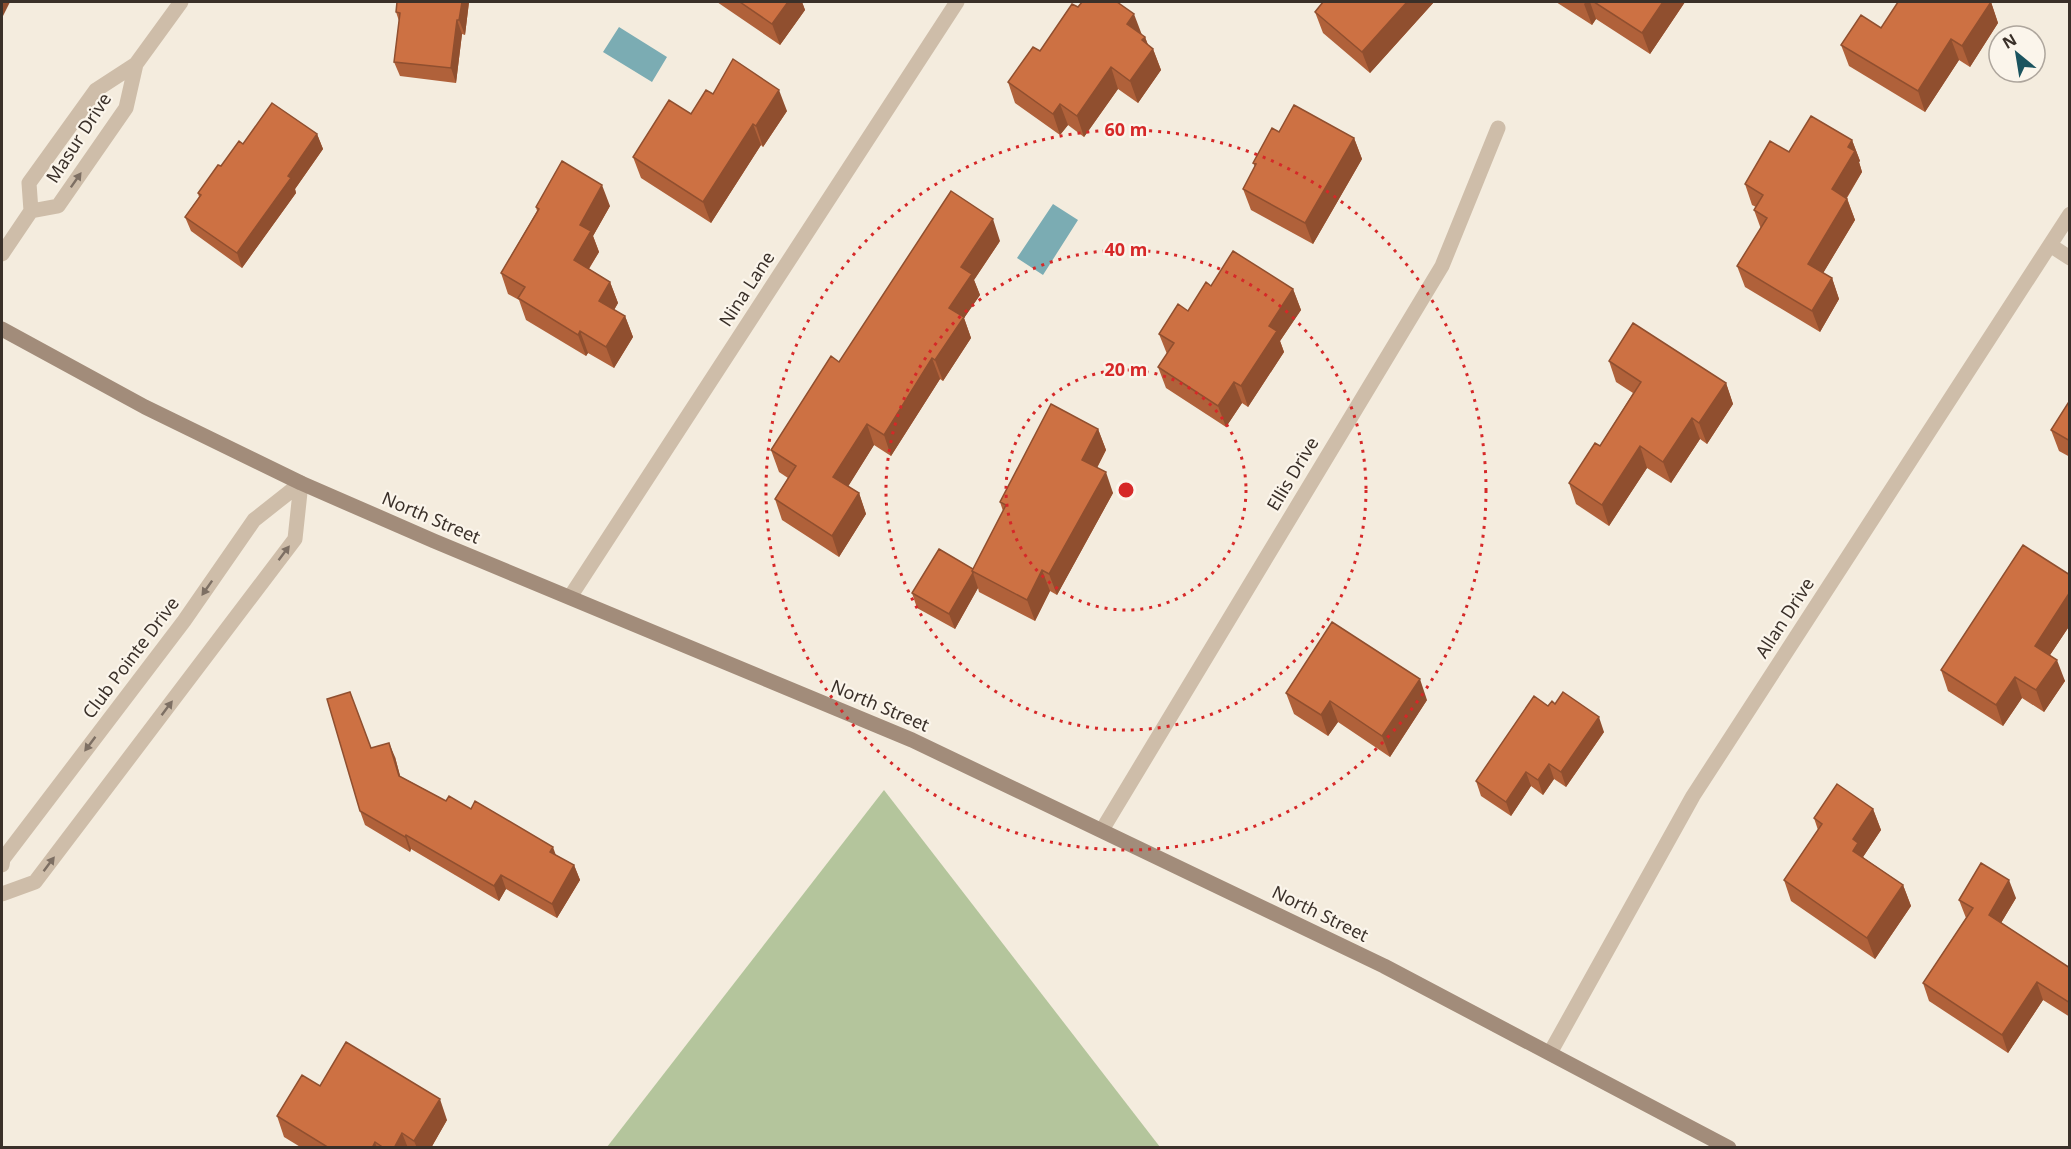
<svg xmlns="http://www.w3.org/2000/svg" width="2071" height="1149" font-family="'Noto Sans',sans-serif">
	<rect width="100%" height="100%" fill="#f4ecde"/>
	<path fill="#b4c59c" d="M 884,790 L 1160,1147 L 607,1147 Z"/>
	<path fill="#7bacb3" d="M 619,27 L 667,57 L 652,82 L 603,52 Z
		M 1053,204 L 1078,220 L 1043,275 L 1017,258 Z"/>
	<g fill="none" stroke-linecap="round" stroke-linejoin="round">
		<path stroke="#cebda9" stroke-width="15" d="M 31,211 L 58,206 L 126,108 L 136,64
			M 2050,245 L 2070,258
			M 2,254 L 31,211 L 29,183 L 96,90 L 136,64 L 181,2
			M 570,597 L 957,2
			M 1102,830 L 1442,266 L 1498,128
			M 2,865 L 3,859 L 184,621 L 254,520 L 301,483
			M 2,894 L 35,882 L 295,539 L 301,483
			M 1550,1053 L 1693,796 L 2070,214"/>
		<path stroke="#a28c7a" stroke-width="15" d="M 2,329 L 145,407 L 301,483 L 434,541 L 912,740 L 1384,966 L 1729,1148"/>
	</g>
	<path fill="#b0613a" d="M 397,2 L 469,2 L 465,35 L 462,34 L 456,83 L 400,76 L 394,62 L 399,21 L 396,12 Z
		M 717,2 L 802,2 L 805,10 L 780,45 Z
		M 1323,2 L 1434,2 L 1370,73 L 1323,33 L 1315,12 Z
		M 1556,2 L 1685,2 L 1650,54 L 1596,19 L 1592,25 Z
		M 1991,2 L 1998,23 L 1970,67 L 1959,60 L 1925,112 L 1849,66 L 1841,45 L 1881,28 Z
		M 1078,7 L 1145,37 L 1148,45 L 1153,49 L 1161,70 L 1138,103 L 1118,89 L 1084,137 L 1068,125 L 1060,135 L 1015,103 L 1008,82 L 1040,51 Z
		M 713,94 L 787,111 L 763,147 L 761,145 L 711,223 L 641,178 L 633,157 L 691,114 Z
		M 317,134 L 323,149 L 295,189 L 296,193 L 242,268 L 191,231 L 185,217 L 199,197 L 198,193 L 221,166 L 243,144 Z
		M 1354,138 L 1362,159 L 1313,244 L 1251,210 L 1243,189 L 1255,167 L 1253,163 Z
		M 1852,140 L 1860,161 L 1859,162 L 1862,172 L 1847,198 L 1855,220 L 1823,273 L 1832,278 L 1839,299 L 1820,332 L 1745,287 L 1737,266 L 1761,229 L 1754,210 L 1756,207 L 1752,205 L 1745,184 L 1789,152 Z
		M 610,206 L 593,236 L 599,252 L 589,269 L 610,282 L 618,303 L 614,310 L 625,316 L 633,337 L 614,368 L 588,353 L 586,356 L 526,320 L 519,300 L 508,294 L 501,273 L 537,211 L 536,207 Z
		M 1000,241 L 974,280 L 980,295 L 964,318 L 971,338 L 943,381 L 940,379 L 891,456 L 874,445 L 848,486 L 859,493 L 866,514 L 839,557 L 782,520 L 775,499 L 788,478 L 779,472 L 771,450 L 839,362 Z
		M 1211,286 L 1293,289 L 1301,310 L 1280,341 L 1284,352 L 1248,407 L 1242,403 L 1226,427 L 1166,388 L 1158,367 L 1167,354 L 1159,334 L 1188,311 Z
		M 1609,361 L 1726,383 L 1733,404 L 1707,444 L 1700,439 L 1671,483 L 1647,468 L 1609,526 L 1576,504 L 1569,483 L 1600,446 L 1633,393 L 1616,382 Z
		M 2070,400 L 2070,457 L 2059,451 L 2051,430 Z
		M 1098,429 L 1106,450 L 1097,468 L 1113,493 L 1057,595 L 1050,591 L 1035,621 L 979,592 L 978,588 L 955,629 L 917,608 L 912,593 L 973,569 L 1003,511 L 1000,502 Z
		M 2070,575 L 2070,625 L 2050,655 L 2065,681 L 2044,712 L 2022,698 L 2003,726 L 1948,691 L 1941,670 Z
		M 1286,693 L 1427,700 L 1390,757 L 1338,722 L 1328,736 L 1294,714 Z
		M 1548,706 L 1604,732 L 1566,787 L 1554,779 L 1543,795 L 1531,786 L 1511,816 L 1481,796 L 1476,781 Z
		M 371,748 L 395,757 L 400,776 L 446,801 L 471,809 L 574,865 L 580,880 L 557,918 L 506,889 L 499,901 L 411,849 L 410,852 L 365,825 L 360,811 Z
		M 1873,809 L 1881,830 L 1863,857 L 1864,858 L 1903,885 L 1911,906 L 1875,959 L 1791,901 L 1784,880 L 1818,830 L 1814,818 Z
		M 2016,898 L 2001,923 L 2070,968 L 2070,1017 L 2043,1000 L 2008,1053 L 1929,1001 L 1923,983 L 1966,918 L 1959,900 Z
		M 320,1086 L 447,1120 L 431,1148 L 302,1148 L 284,1137 L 277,1116 Z"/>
	<path fill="#904f2f" d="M 2,2 L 10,2 L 2,18 Z
		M 462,2 L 469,2 L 465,35 L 459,20 Z
		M 788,2 L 802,2 L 805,10 L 780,45 L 772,24 Z
		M 1407,2 L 1434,2 L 1370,73 L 1362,52 Z
		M 1586,2 L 1590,2 L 1596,19 L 1592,25 L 1584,4 Z
		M 1663,2 L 1685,2 L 1650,54 L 1642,33 Z
		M 1991,2 L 1998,23 L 1970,67 L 1962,46 Z
		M 1134,14 L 1142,35 L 1127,24 Z
		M 457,20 L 462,34 L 456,83 L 451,68 Z
		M 1145,37 L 1151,53 L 1153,49 L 1161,70 L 1138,103 L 1130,81 L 1142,40 Z
		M 1951,39 L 1959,60 L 1925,112 L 1918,91 Z
		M 1111,67 L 1118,89 L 1084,137 L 1077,116 Z
		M 779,90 L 787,111 L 763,147 L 756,126 Z
		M 1060,104 L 1068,125 L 1060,135 L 1053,114 Z
		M 753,124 L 761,145 L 711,223 L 703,202 Z
		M 317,134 L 323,149 L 295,189 L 296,193 L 242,268 L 237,253 L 288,176 Z
		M 1354,138 L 1362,159 L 1313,244 L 1305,223 Z
		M 1852,140 L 1860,161 L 1859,162 L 1862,172 L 1839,210 L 1832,189 L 1848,147 Z
		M 602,185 L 610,206 L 593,236 L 599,252 L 581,281 L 574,260 L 580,225 Z
		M 1847,199 L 1855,220 L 1816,285 L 1808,264 Z
		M 993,219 L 1000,241 L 974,280 L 980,295 L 964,318 L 971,338 L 943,381 L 935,360 L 961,267 Z
		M 1832,278 L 1839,299 L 1820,332 L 1812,311 Z
		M 610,282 L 618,303 L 607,322 L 599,301 Z
		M 1293,289 L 1301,310 L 1280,341 L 1284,352 L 1248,407 L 1241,386 L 1269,326 Z
		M 625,316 L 633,337 L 614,368 L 606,347 Z
		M 580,331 L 588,353 L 586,356 L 578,335 Z
		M 932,358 L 940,379 L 891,456 L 884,435 Z
		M 1234,382 L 1242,403 L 1226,427 L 1218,406 Z
		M 1726,383 L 1733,404 L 1707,444 L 1699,423 Z
		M 1692,418 L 1700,439 L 1671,483 L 1663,462 Z
		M 867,424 L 874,445 L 841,498 L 833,477 Z
		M 1098,429 L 1106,450 L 1090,481 L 1082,460 Z
		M 1640,446 L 1647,468 L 1609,526 L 1602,505 Z
		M 1106,472 L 1113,493 L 1057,595 L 1049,574 Z
		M 859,493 L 866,514 L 839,557 L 832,536 Z
		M 1042,570 L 1050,591 L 1035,621 L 1027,600 Z
		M 973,573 L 978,588 L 955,629 L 949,614 Z
		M 2070,592 L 2070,625 L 2042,667 L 2035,646 Z
		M 2057,660 L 2065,681 L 2044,712 L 2036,690 Z
		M 2015,677 L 2022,698 L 2003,726 L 1996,705 Z
		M 1420,679 L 1427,700 L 1390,757 L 1382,736 Z
		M 1330,701 L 1338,722 L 1328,736 L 1321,715 Z
		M 1599,717 L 1604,732 L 1566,787 L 1561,772 Z
		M 389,743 L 395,757 L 404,790 L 399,776 Z
		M 1549,764 L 1554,779 L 1543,795 L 1538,780 Z
		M 1526,772 L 1531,786 L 1511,816 L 1506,802 Z
		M 1873,809 L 1881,830 L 1863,857 L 1866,864 L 1853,851 L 1853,839 Z
		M 406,835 L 411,849 L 410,852 L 405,837 Z
		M 553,847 L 558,861 L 550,852 Z
		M 574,865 L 580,880 L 557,918 L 552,904 Z
		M 501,875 L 506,889 L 499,901 L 494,886 Z
		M 2009,880 L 2016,898 L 1995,933 L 1989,915 Z
		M 1903,885 L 1911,906 L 1875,959 L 1867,938 Z
		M 2037,982 L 2043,1000 L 2008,1053 L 2002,1035 Z
		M 440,1099 L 447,1120 L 431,1148 L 417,1148 L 414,1141 Z
		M 402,1133 L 408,1148 L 394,1148 Z
		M 375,1142 L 377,1148 L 372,1148 Z"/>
	<path fill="#cd7143" stroke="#904f2f" stroke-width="1.5" d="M 397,2 L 462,2 L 459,20 L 457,20 L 451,68 L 394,62 L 400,13 L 396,12 Z
		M 740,2 L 788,2 L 772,24 Z
		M 1082,2 L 1117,2 L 1134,14 L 1127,24 L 1145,37 L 1142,40 L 1153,49 L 1130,81 L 1111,67 L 1077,116 L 1060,104 L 1053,114 L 1008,82 L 1033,47 L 1040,51 L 1072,4 L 1078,7 Z
		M 1323,2 L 1407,2 L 1362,52 L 1315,12 Z
		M 1594,2 L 1663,2 L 1642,33 Z
		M 1898,2 L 1991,2 L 1962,46 L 1951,39 L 1918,91 L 1841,45 L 1861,15 L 1881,28 Z
		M 733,59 L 779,90 L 756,126 L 753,124 L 703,202 L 633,157 L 669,100 L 691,114 L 706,90 L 713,94 Z
		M 272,103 L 317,134 L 288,176 L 291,178 L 237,253 L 185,217 L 201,195 L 198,193 L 218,165 L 221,166 L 239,141 L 243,144 Z
		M 1294,105 L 1354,138 L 1305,223 L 1243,189 L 1256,164 L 1253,163 L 1272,128 L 1279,132 Z
		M 1811,116 L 1852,140 L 1848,147 L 1855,151 L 1832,189 L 1847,199 L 1808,264 L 1832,278 L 1812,311 L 1737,266 L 1767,218 L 1754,210 L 1763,195 L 1745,184 L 1770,141 L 1789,152 Z
		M 562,161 L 602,185 L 580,225 L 591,231 L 574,260 L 610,282 L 599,301 L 625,316 L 606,347 L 580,331 L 578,335 L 518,298 L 525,287 L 501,273 L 539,209 L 536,207 Z
		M 951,191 L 993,219 L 961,267 L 972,274 L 949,308 L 964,317 L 935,360 L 932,358 L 884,435 L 867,424 L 833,477 L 859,493 L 832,536 L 775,499 L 796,466 L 771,450 L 831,356 L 839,362 Z
		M 1233,251 L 1293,289 L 1269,326 L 1277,331 L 1241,386 L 1234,382 L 1218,406 L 1158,367 L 1174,343 L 1159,334 L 1178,304 L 1188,311 L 1206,282 L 1211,286 Z
		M 1633,323 L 1726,383 L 1699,423 L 1692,418 L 1663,462 L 1640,446 L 1602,505 L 1569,483 L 1595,443 L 1600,446 L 1641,382 L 1609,361 Z
		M 2070,400 L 2070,441 L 2051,430 Z
		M 1051,404 L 1098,429 L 1082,460 L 1106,472 L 1049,574 L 1042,570 L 1027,600 L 972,571 L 1006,505 L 1000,502 Z
		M 2023,545 L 2070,575 L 2070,592 L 2035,646 L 2057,660 L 2036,690 L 2015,677 L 1996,705 L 1941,670 Z
		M 939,549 L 973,569 L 972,571 L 973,573 L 949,614 L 912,593 Z
		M 1332,622 L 1420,679 L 1382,736 L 1330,701 L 1321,715 L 1286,693 Z
		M 350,692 L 371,748 L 389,743 L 399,776 L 446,801 L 449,796 L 471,809 L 475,801 L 553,847 L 550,852 L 574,865 L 552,904 L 501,875 L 494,886 L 406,835 L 405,837 L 360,811 L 327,699 Z
		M 1563,692 L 1599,717 L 1561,772 L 1549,764 L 1538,780 L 1526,772 L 1506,802 L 1476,781 L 1534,696 L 1548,706 L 1552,701 L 1555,704 Z
		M 1837,784 L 1873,809 L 1853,839 L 1858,843 L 1853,851 L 1903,885 L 1867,938 L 1784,880 L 1822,824 L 1814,818 Z
		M 1981,863 L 2009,880 L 1989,915 L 2070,968 L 2070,1003 L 2037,982 L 2002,1035 L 1923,983 L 1973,908 L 1959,900 Z
		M 346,1042 L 440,1099 L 414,1141 L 402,1133 L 394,1148 L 384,1148 L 375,1142 L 372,1148 L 329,1148 L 277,1116 L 302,1075 L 320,1086 Z"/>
	<defs><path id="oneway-solid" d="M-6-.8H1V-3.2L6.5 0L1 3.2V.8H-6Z" transform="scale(1.5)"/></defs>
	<g fill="#7d6f63">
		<use href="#oneway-solid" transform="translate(76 180) rotate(-55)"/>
		<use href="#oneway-solid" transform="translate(284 553) rotate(-53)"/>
		<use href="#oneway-solid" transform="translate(207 588) rotate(125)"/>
		<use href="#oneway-solid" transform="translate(167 708) rotate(-53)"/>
		<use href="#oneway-solid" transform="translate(90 744) rotate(127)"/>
		<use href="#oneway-solid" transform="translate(49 864) rotate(-53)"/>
	</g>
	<g fill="none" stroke="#d62828" stroke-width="3" stroke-dasharray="3 6">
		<circle cx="1126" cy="490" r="120"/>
		<circle cx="1126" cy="490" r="240"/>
		<circle cx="1126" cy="490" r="360"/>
	</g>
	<g text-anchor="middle" stroke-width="4.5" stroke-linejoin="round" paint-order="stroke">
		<g font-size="18" fill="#3a3029" stroke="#fbf5eb">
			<text transform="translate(79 138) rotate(-57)" y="6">Masur Drive</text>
			<text transform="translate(747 289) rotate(-57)" y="6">Nina Lane</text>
			<text transform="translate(1293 474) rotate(-59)" y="6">Ellis Drive</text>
			<text transform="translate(431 518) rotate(23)" y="6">North Street</text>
			<text transform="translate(1785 618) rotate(-57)" y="6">Allan Drive</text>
			<text transform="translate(131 658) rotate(-53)" y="6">Club Pointe Drive</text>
			<text transform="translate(880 706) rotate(23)" y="6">North Street</text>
			<text transform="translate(1320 914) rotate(26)" y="6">North Street</text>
		</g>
	</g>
	<circle cx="1126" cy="490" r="9" fill="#d62828" stroke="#fbf5eb" stroke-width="3"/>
	<g font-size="18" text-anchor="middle" font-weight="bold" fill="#d62828" stroke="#fbf5eb" stroke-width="4.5" stroke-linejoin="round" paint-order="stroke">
		<text x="1126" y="136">60 m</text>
		<text x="1126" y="256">40 m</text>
		<text x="1126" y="376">20 m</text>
	</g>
	<rect width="2071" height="1149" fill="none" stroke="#3a3029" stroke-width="6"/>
	<g transform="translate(2017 54) rotate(330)"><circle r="28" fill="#fbf5eb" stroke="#aea69d" stroke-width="1.5"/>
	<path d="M0-4.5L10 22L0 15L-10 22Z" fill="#1b545f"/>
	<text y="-9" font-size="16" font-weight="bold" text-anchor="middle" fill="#3a3029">N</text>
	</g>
</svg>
